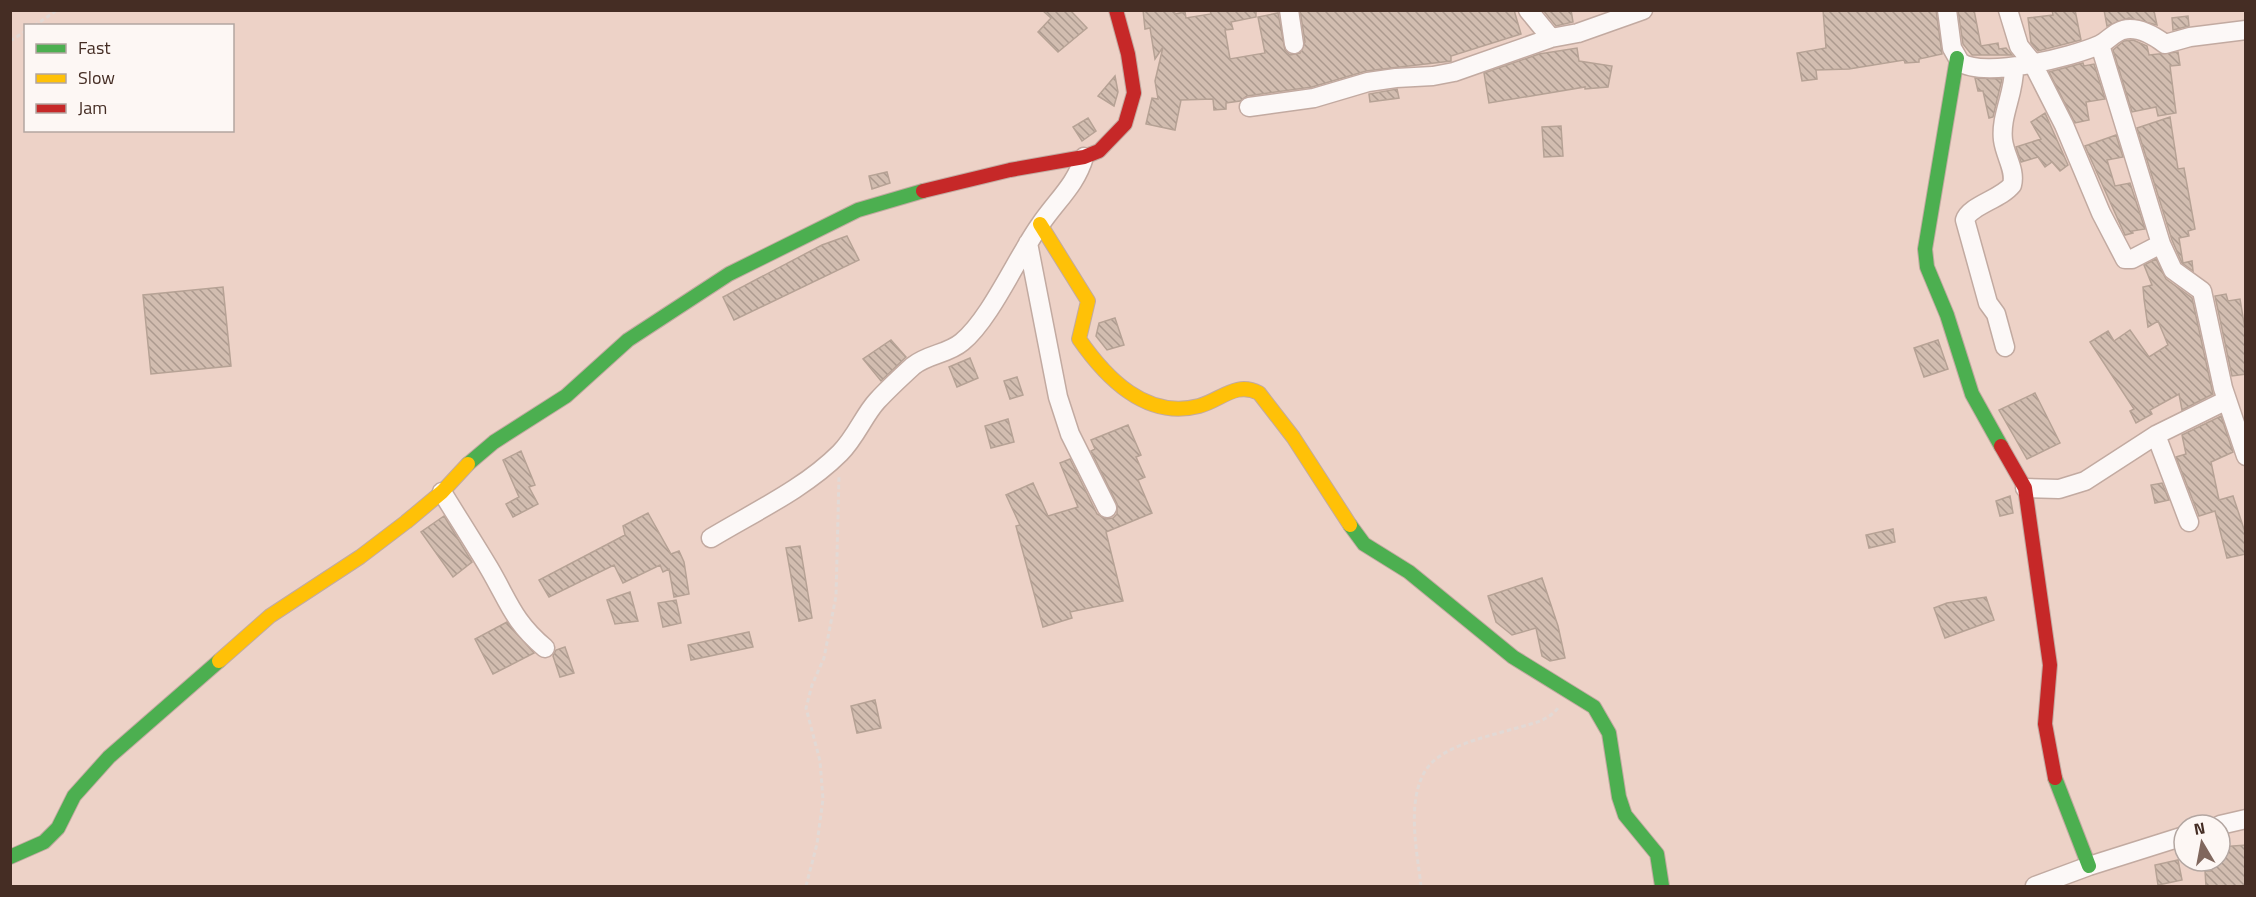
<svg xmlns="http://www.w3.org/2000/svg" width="2256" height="897" font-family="'Titillium Web',sans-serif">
	<defs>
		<pattern id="building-back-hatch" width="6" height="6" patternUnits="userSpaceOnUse" patternTransform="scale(1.5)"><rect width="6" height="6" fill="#d2bdb0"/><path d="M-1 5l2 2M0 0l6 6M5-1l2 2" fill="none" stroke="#ac9a8f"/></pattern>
	</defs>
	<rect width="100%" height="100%" fill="#edd2c7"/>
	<path fill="url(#building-back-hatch)" stroke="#b6a295" stroke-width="1.5" d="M 1042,10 L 1070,10 L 1087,28 L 1058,52 L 1038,32 L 1051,18 Z
		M 1143,10 L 1174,10 L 1175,14 L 1185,12 L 1186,18 L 1211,14 L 1210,10 L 1256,10 L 1256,17 L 1231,22 L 1233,29 L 1225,30 L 1230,59 L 1265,53 L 1258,17 L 1278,13 L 1285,50 L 1290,55 L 1300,53 L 1305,42 L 1300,10 L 1514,10 L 1521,34 L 1451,56 L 1451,61 L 1366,71 L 1312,87 L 1247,96 L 1240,101 L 1226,103 L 1226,109 L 1214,110 L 1213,99 L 1181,100 L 1175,130 L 1146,124 L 1152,98 L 1158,99 L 1155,81 L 1163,47 L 1155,59 L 1150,28 L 1145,29 Z
		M 1543,10 L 1571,10 L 1573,22 L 1556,26 Z
		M 1823,10 L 1936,10 L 1942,54 L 1919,59 L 1919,62 L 1905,63 L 1904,60 L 1849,69 L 1816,70 L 1817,79 L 1802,81 L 1797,53 L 1826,48 Z
		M 1958,10 L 1974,10 L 1981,46 L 1998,43 L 1999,49 L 2006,48 L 2012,55 L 1972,55 L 1963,44 Z
		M 2052,10 L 2075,10 L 2081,40 L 2038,51 L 2031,43 L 2028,18 L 2053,15 Z
		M 2104,10 L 2154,11 L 2157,25 L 2129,18 L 2107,26 Z
		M 2188,16 L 2189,26 L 2173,30 L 2172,18 Z
		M 2133,40 L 2147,46 L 2149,55 L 2178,52 L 2180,65 L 2170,66 L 2176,113 L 2158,116 L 2156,107 L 2132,112 L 2113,50 L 2124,41 Z
		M 1577,48 L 1579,61 L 1612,66 L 1608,87 L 1585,89 L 1585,87 L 1489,103 L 1484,73 L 1539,54 Z
		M 2083,63 L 2084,66 L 2094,64 L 2105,99 L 2086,102 L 2089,120 L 2075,123 L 2049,72 Z
		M 1115,76 L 1118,92 L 1114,106 L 1098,96 Z
		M 1975,78 L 2002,79 L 1993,117 L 1989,118 L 1983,91 L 1978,91 Z
		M 1397,89 L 1399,98 L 1370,102 L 1369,94 Z
		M 2045,113 L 2068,165 L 2060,171 L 2052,162 L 2045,167 L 2038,157 L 2021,162 L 2016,147 L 2041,139 L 2031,122 Z
		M 2170,117 L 2178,169 L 2184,168 L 2195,229 L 2188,231 L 2189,236 L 2179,238 L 2183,263 L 2192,261 L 2193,271 L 2182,263 L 2172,240 L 2137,128 Z
		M 1088,118 L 1096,131 L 1082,141 L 1073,127 Z
		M 1561,126 L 1563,156 L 1544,157 L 1542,127 Z
		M 2116,135 L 2123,157 L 2107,160 L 2115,186 L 2130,183 L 2145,229 L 2132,231 L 2133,233 L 2125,235 L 2085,146 Z
		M 887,172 L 890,183 L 872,189 L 869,176 Z
		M 847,236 L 859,260 L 734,320 L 723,297 L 822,245 Z
		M 2156,259 L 2166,279 L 2192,298 L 2213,394 L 2182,410 L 2179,394 L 2150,410 L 2152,414 L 2136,423 L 2130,411 L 2134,409 L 2090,342 L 2108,331 L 2114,341 L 2130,330 L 2149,357 L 2168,345 L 2158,321 L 2148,327 L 2144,299 L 2143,287 L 2152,285 L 2144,265 Z
		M 223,287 L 231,366 L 151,374 L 143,295 Z
		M 2226,294 L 2228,301 L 2240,299 L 2246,335 L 2246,374 L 2232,376 L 2215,296 Z
		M 1115,318 L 1124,345 L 1107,350 L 1096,336 L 1099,323 Z
		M 891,340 L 906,357 L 881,381 L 863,359 Z
		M 1938,340 L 1948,369 L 1924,377 L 1914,348 Z
		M 970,358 L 978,378 L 957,387 L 949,367 Z
		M 1017,377 L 1023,395 L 1010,399 L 1004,381 Z
		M 2035,393 L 2060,443 L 2027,459 L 1999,410 Z
		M 2221,416 L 2233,452 L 2211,462 L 2219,500 L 2233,496 L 2246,535 L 2246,554 L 2227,558 L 2215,511 L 2199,516 L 2176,457 L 2186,454 L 2182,435 Z
		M 1008,419 L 1014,442 L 991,448 L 985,426 Z
		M 1128,425 L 1141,455 L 1136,457 L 1145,477 L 1138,480 L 1152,513 L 1106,532 L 1123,601 L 1070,612 L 1072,618 L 1043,627 L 1016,526 L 1020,525 L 1006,495 L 1033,483 L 1048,516 L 1078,507 L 1060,463 L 1070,459 L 1097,514 L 1106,519 L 1113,518 L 1117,514 L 1117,504 L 1091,451 L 1095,449 L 1091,440 Z
		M 521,451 L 535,485 L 529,487 L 538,504 L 513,517 L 506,504 L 519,497 L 503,460 Z
		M 2162,483 L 2169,500 L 2155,503 L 2151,485 Z
		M 2010,496 L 2013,513 L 2000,516 L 1996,501 Z
		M 648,513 L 671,554 L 679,551 L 684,562 L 689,594 L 674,597 L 669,569 L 663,572 L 660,565 L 623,583 L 614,565 L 549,597 L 539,580 L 625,535 L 623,526 Z
		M 444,516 L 472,562 L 453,577 L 421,532 Z
		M 1893,529 L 1895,542 L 1869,548 L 1866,535 Z
		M 800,546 L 812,618 L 799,621 L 786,548 Z
		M 1542,578 L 1558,626 L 1565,658 L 1550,661 L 1542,656 L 1536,628 L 1512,635 L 1496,622 L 1488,596 Z
		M 630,592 L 638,621 L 615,624 L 607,600 Z
		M 1986,597 L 1994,620 L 1945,638 L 1934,608 L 1947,603 Z
		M 676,600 L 681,623 L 663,627 L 658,603 Z
		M 507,622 L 534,653 L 493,674 L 475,639 Z
		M 749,632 L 753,647 L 691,660 L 688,645 Z
		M 565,647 L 574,673 L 560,677 L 553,656 L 556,650 Z
		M 875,700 L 881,728 L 857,733 L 851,706 Z
		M 2246,845 L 2246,886 L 2206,886 L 2205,871 L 2211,871 L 2210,861 L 2220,861 L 2220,847 Z
		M 2178,860 L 2182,880 L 2158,885 L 2155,865 Z"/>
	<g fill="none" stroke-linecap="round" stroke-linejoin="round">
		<g stroke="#c2aaa1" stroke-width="21">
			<path id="street" d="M 1289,10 L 1294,44
				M 1528,10 L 1551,38 L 1578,33 L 1643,10
				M 1947,10 L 1952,48 L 1960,62 C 1984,79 2072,57 2099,45 C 2107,42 2114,32 2123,30 C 2138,26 2153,35 2165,44 L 2190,37 L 2246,30
				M 2008,10 L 2019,46 L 2032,62 L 2064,125 L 2101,213 L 2125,259 L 2132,259 L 2161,244
				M 2100,45 L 2161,244 L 2173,270 L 2202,291 L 2223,388 L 2246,456
				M 1249,107 L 1314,98 L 1368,82 L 1396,78 L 1433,76 L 1454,72 L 1551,38
				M 1028,243 L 1058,397 L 1070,434 L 1107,508
				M 2005,347 L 1996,314 L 1988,303 L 1965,220 C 1969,206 2001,199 2012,185 C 2016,170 2005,156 2003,140 C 2000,116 2015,92 2014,67
				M 2156,435 L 2189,522
				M 2025,488 L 2059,489 L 2085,481 L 2156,435 L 2227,400
				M 442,492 C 458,518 474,543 489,568 C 509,602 513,621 545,648
				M 711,538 C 754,512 804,489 840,453 C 856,437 864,415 877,401 C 888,389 901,377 913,366 C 928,354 948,354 962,342 C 991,318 1017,257 1040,225 C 1056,201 1076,185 1084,157
				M 2220,825 L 2246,819
				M 2035,886 L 2089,866 L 2184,836"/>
		</g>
		<g stroke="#c2aaa1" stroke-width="16">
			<path id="fast" d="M 1957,58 L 1925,249 L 1927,267 L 1947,315 L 1972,394 L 2001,446
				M 468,464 L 494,442 L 566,396 L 628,340 L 729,274 L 858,210 L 923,191
				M 1350,525 L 1364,544 L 1409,572 L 1513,657 L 1594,707 L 1609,733 L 1619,797 L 1625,815 L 1657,854 L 1662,886
				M 2055,778 L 2089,866
				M 10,857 L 44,842 L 58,828 L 74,796 L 109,757 L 219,661"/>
		</g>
		<g stroke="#c2aaa1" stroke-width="16">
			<path id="slow" d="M 1040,224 L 1088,301 L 1079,339 C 1106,378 1146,420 1199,406 C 1221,400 1236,381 1259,393 L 1293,437 L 1350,525
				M 219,661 L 270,616 L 360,557 L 406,522 L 442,492 L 468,464"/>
		</g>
		<g stroke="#c2aaa1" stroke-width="16">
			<path id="jam" d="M 923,191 L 1010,170 L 1084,157 L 1099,151 L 1125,124 L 1134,93 L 1128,54 L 1116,10
				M 2001,446 L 2025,488 L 2050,665 L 2045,724 L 2055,778"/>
		</g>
		<path stroke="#e2d9d5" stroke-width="3" stroke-dasharray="4.5 3" stroke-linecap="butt" d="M 34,26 L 57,10
			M 10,41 L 26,31
			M 806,886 L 817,844 L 823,799 L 820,761 L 806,708 L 812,685 L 824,658 L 836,596 L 839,476
			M 1421,886 C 1417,849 1401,781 1440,756 C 1461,742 1489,736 1513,729 C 1530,724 1547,722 1558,708"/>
		<use href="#street" stroke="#fcf8f7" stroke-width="18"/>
		<use href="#fast" stroke="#4caf50" stroke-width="14"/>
		<use href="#slow" stroke="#ffc107" stroke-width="14"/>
		<use href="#jam" stroke="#c62828" stroke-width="14"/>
	</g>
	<rect width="2256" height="897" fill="none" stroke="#452d24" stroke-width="24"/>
	<rect x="24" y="24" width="210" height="108" fill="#fdf7f4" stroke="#b3a6a1" stroke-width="1.5"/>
	<rect x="36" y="44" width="30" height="9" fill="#4caf50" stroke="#b3a6a1" stroke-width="1.5"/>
	<text x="78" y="54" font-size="18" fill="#452d24">Fast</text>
	<rect x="36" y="74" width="30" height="9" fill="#ffc107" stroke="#b3a6a1" stroke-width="1.5"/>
	<text x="78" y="84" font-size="18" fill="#452d24">Slow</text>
	<rect x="36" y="104" width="30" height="9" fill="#c62828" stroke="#b3a6a1" stroke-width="1.5"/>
	<text x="78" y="114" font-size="18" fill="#452d24">Jam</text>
	<g transform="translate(2202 843) rotate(350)"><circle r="28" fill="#fdf7f4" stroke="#b3a6a1" stroke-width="1.5"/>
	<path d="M0-4.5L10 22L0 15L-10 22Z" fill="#80675d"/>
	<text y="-9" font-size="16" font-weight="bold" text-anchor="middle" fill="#452d24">N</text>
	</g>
</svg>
